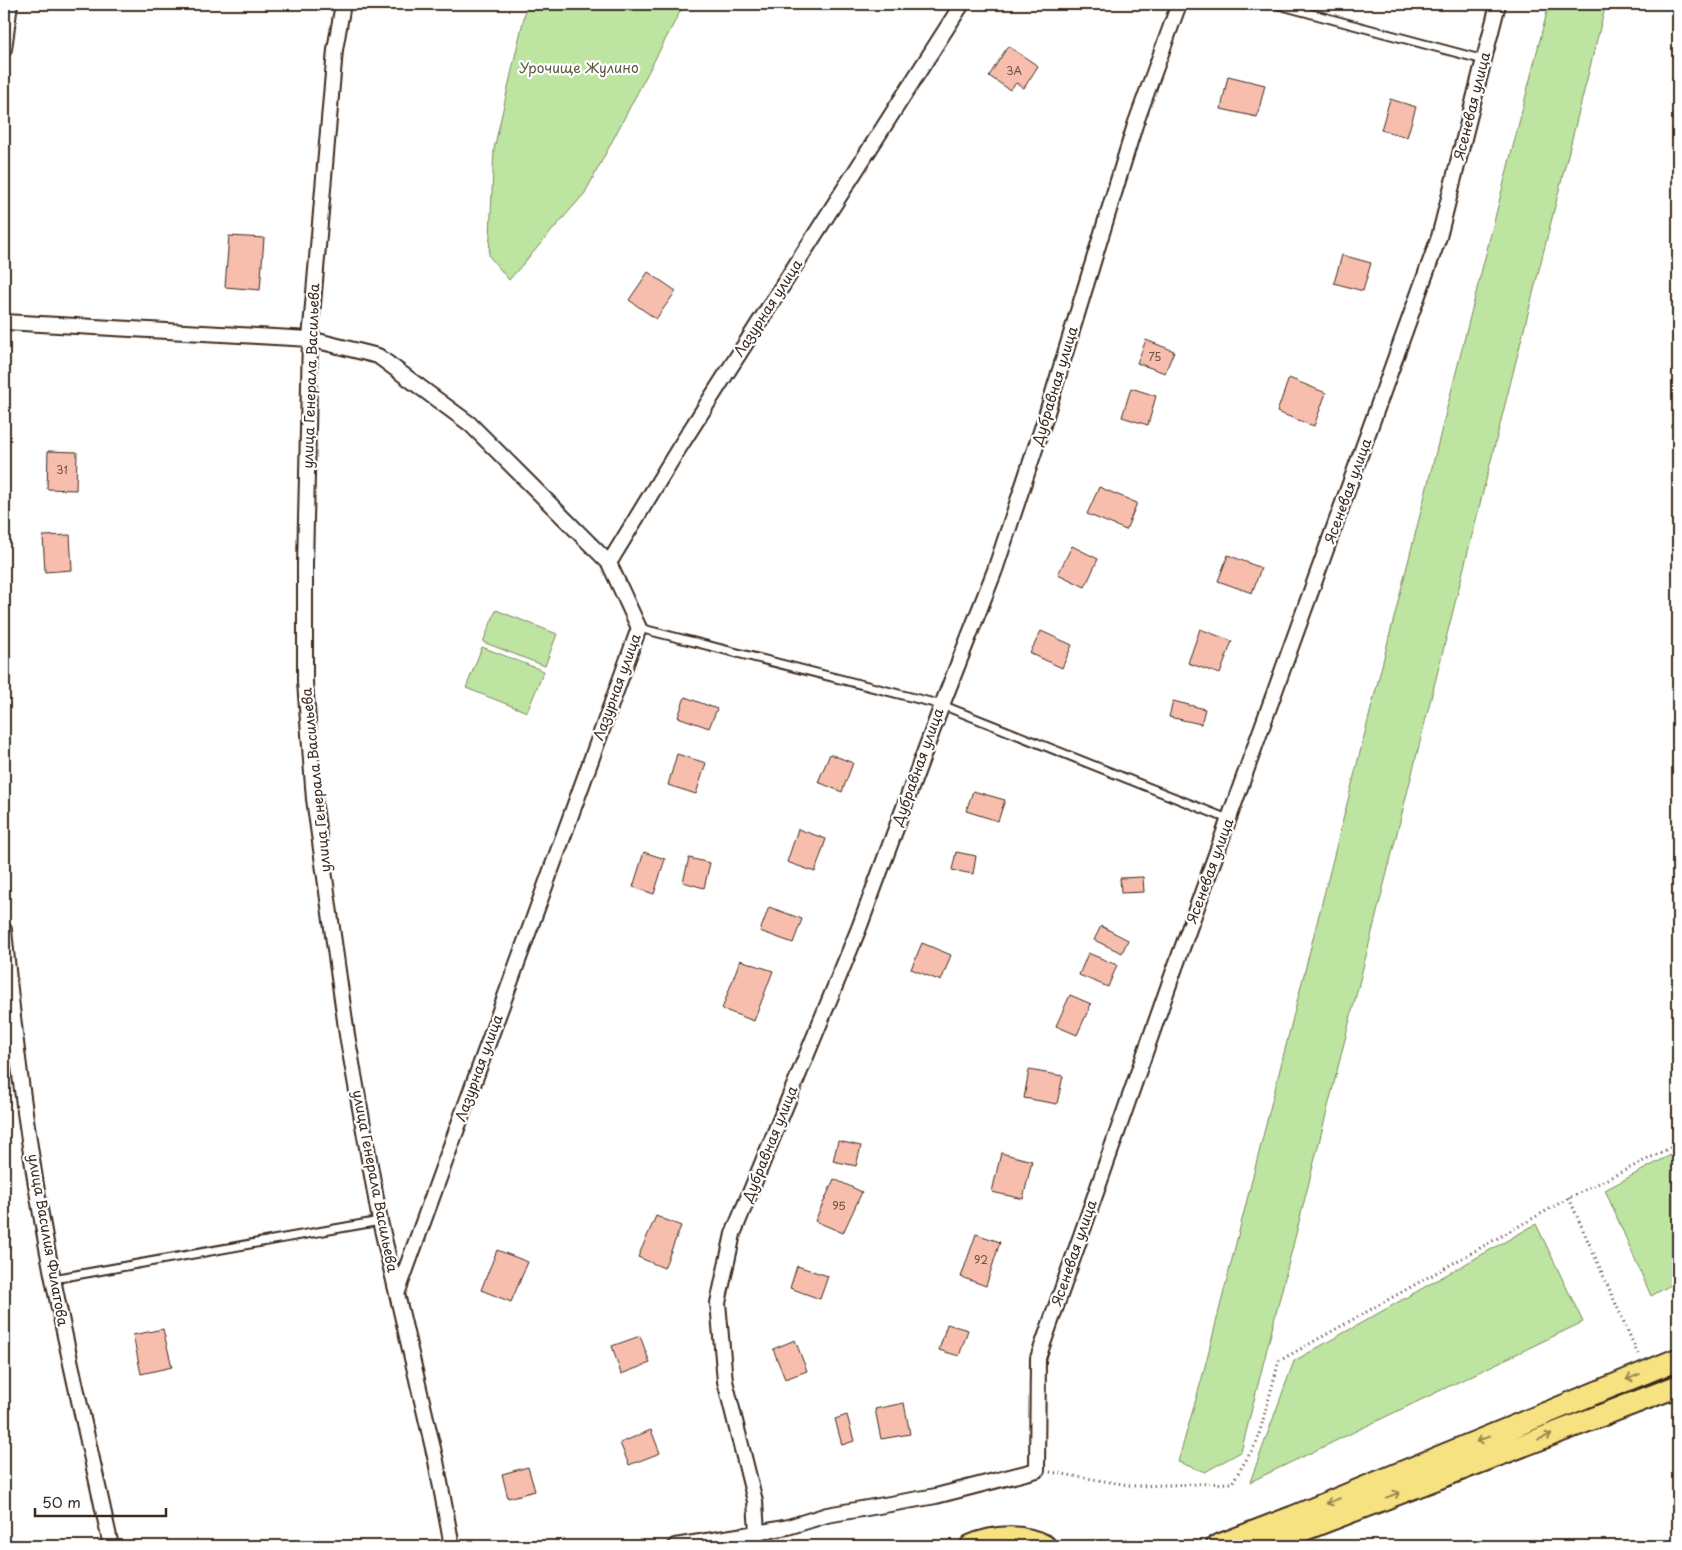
<svg xmlns="http://www.w3.org/2000/svg" width="1682" height="1550" font-family="'Playpen Sans',sans-serif">
	<rect width="100%" height="100%" fill="#fff"/>
	<filter id="ink" filterUnits="userSpaceOnUse"><feTurbulence type="fractalNoise" baseFrequency=".02" numOctaves="2"/><feDisplacementMap in="SourceGraphic" scale="10" xChannelSelector="R" yChannelSelector="G"/><feConvolveMatrix kernelMatrix="1 2 1 2 8 2 1 2 1" color-interpolation-filters="sRGB"/></filter>
	<g filter="url(#ink)">
		<path fill="#bde4a0" stroke="#7c875f" d="M 526,4 L 684,4 L 585,193 L 509,280 L 489,256 L 494,149 L 524,17 Z
			M 1549,4 L 1606,4 L 1241,1452 L 1205,1472 L 1178,1462 L 1202,1378 Z
			M 496,610 L 557,634 L 545,666 L 483,642 Z
			M 482,647 L 544,671 L 527,712 L 466,688 Z
			M 1678,1151 L 1678,1281 L 1651,1296 L 1605,1190 Z
			M 1536,1224 L 1583,1322 L 1250,1482 L 1294,1361 Z"/>
		<path fill="#f7beae" stroke="#3b2a1e" d="M 1008,46 L 1038,66 L 1024,88 L 1016,83 L 1010,90 L 989,76 Z
			M 1228,76 L 1265,85 L 1257,117 L 1221,109 Z
			M 1390,99 L 1416,107 L 1407,137 L 1381,130 Z
			M 229,236 L 264,238 L 260,290 L 225,287 Z
			M 1342,255 L 1371,263 L 1363,291 L 1334,283 Z
			M 648,272 L 676,291 L 656,319 L 629,300 Z
			M 1146,340 L 1174,351 L 1165,373 L 1137,363 Z
			M 1289,378 L 1326,393 L 1314,426 L 1277,412 Z
			M 1131,388 L 1156,396 L 1148,425 L 1122,417 Z
			M 48,451 L 77,452 L 76,490 L 47,489 Z
			M 1099,487 L 1137,503 L 1126,530 L 1087,514 Z
			M 70,535 L 72,570 L 45,572 L 43,536 Z
			M 1072,546 L 1098,559 L 1085,587 L 1058,574 Z
			M 1228,555 L 1261,568 L 1252,593 L 1218,581 Z
			M 1200,629 L 1232,641 L 1220,674 L 1188,663 Z
			M 1041,631 L 1072,645 L 1062,668 L 1030,653 Z
			M 685,697 L 717,709 L 709,728 L 678,717 Z
			M 1173,701 L 1205,709 L 1201,724 L 1169,717 Z
			M 677,754 L 706,763 L 696,794 L 668,785 Z
			M 830,754 L 853,763 L 842,792 L 818,782 Z
			M 973,791 L 1005,800 L 998,821 L 966,811 Z
			M 798,829 L 826,839 L 815,872 L 787,862 Z
			M 644,852 L 665,859 L 654,894 L 633,887 Z
			M 956,852 L 976,856 L 973,874 L 952,870 Z
			M 689,858 L 710,863 L 704,888 L 683,882 Z
			M 1143,877 L 1144,892 L 1121,893 L 1120,878 Z
			M 769,907 L 802,919 L 793,943 L 760,931 Z
			M 1101,926 L 1128,940 L 1122,953 L 1094,940 Z
			M 922,943 L 951,955 L 941,981 L 911,969 Z
			M 1088,953 L 1117,965 L 1108,987 L 1079,975 Z
			M 740,960 L 773,971 L 754,1021 L 722,1009 Z
			M 1070,995 L 1091,1004 L 1077,1035 L 1056,1026 Z
			M 1029,1070 L 1063,1076 L 1057,1104 L 1024,1098 Z
			M 838,1141 L 861,1146 L 856,1166 L 833,1161 Z
			M 1001,1153 L 1032,1161 L 1023,1199 L 992,1192 Z
			M 834,1179 L 862,1192 L 843,1233 L 815,1221 Z
			M 656,1216 L 681,1226 L 664,1268 L 638,1257 Z
			M 976,1234 L 1000,1242 L 986,1286 L 961,1277 Z
			M 497,1250 L 528,1262 L 511,1302 L 481,1290 Z
			M 797,1266 L 828,1276 L 820,1299 L 790,1288 Z
			M 947,1324 L 968,1330 L 959,1356 L 939,1350 Z
			M 163,1329 L 172,1367 L 141,1374 L 133,1335 Z
			M 640,1336 L 650,1363 L 621,1374 L 612,1346 Z
			M 795,1340 L 807,1371 L 785,1379 L 773,1349 Z
			M 904,1403 L 910,1434 L 881,1439 L 875,1409 Z
			M 847,1415 L 854,1441 L 842,1445 L 835,1419 Z
			M 651,1430 L 660,1453 L 629,1465 L 620,1443 Z
			M 528,1467 L 535,1491 L 508,1498 L 502,1474 Z"/>
		<g fill="none" stroke-linecap="round" stroke-linejoin="round">
			<g stroke="#3b2a1e" stroke-width="11">
				<path id="lane" d="M 1275,4 L 1484,60
					M 639,628 L 942,705 L 1228,819
					M 53,1279 L 380,1221"/>
			</g>
			<g stroke="#3b2a1e" stroke-width="18">
				<path id="street" d="M 343,4 L 335,50 L 310,339 L 305,565 L 305,682 L 314,799 L 347,1035 L 380,1221 L 436,1461 L 452,1546
					M 4,49 L 10,4
					M 4,322 L 310,339 L 378,356 L 470,424 L 609,563 L 639,628 L 397,1294
					M 609,563 L 679,448 L 962,4
					M 4,930 C 15,1047 30,1164 53,1279 C 71,1368 92,1457 111,1546
					M 675,1546 L 757,1533 L 788,1527 L 827,1515 L 936,1496 L 1037,1470 L 1038,1358 L 1172,976 L 1439,237 L 1498,4
					M 756,1546 L 757,1533 L 755,1501 L 725,1381 L 718,1303 L 733,1234 L 859,928 L 942,705 L 995,570 L 1045,419 L 1135,125 L 1179,4"/>
			</g>
			<g stroke="#3b2a1e" stroke-width="25">
				<path id="primary" d="M 971,1546 C 994,1536 1022,1534 1045,1546
					M 1217,1546 L 1293,1517 L 1678,1359
					M 1267,1546 L 1298,1532 L 1678,1386"/>
			</g>
			<path stroke="#3b2a1e" stroke-width="3" stroke-dasharray="1 4" stroke-linecap="butt" d="M 1569,1198 L 1638,1354
				M 1050,1472 L 1135,1486 L 1232,1483 L 1257,1442 L 1279,1361 L 1569,1198 L 1678,1144"/>
			<use href="#lane" stroke="#fff" stroke-width="7"/>
			<use href="#street" stroke="#fff" stroke-width="14"/>
			<use href="#primary" stroke="#f7e281" stroke-width="21"/>
		</g>
		<defs><path id="oneway-shaft" d="M-6 0H5M1.5-3L5.5 0L1.5 3" fill="none" stroke-width="1.6" stroke-linecap="round" stroke-linejoin="round" transform="scale(1.25)"/></defs>
		<g stroke="#998650">
			<use href="#oneway-shaft" transform="translate(1633 1377) rotate(158)"/>
			<use href="#oneway-shaft" transform="translate(1545 1437) rotate(-21)"/>
			<use href="#oneway-shaft" transform="translate(1483 1439) rotate(158)"/>
			<use href="#oneway-shaft" transform="translate(1393 1495) rotate(-21)"/>
			<use href="#oneway-shaft" transform="translate(1333 1501) rotate(158)"/>
		</g>
	</g>
	<g text-anchor="middle" stroke-width="4.5" stroke-linejoin="round" paint-order="stroke">
		<g font-size="11" fill="#6a4f42">
			<text x="1014" y="75">3А</text>
			<text x="1155" y="361">75</text>
			<text x="62" y="474">31</text>
			<text x="839" y="1210">95</text>
			<text x="981" y="1264">92</text>
		</g>
		<g font-size="14" fill="#5c583e" stroke="#fff">
			<text x="579" y="73">Урочище Жулино</text>
		</g>
		<g font-size="14" fill="#3b2a1e" stroke="#fff">
			<text transform="translate(1472 106) rotate(-76)" y="5">Ясеневая улица</text>
			<text transform="translate(768 308) rotate(-57)" y="5">Лазурная улица</text>
			<text transform="translate(311 376) rotate(-88)" y="5">улица Генерала Васильева</text>
			<text transform="translate(1055 386) rotate(-73)" y="5">Дубравная улица</text>
			<text transform="translate(1348 491) rotate(-70)" y="5">Ясеневая улица</text>
			<text transform="translate(617 687) rotate(-70)" y="5">Лазурная улица</text>
			<text transform="translate(918 767) rotate(-70)" y="5">Дубравная улица</text>
			<text transform="translate(316 780) rotate(-96)" y="5">улица Генерала Васильева</text>
			<text transform="translate(1210 871) rotate(-70)" y="5">Ясеневая улица</text>
			<text transform="translate(479 1068) rotate(-70)" y="5">Лазурная улица</text>
			<text transform="translate(770 1144) rotate(-68)" y="5">Дубравная улица</text>
			<text transform="translate(375 1181) rotate(79)" y="5">улица Генерала Васильева</text>
			<text transform="translate(48 1240) rotate(80)" y="5">улица Василия Филатова</text>
			<text transform="translate(1074 1253) rotate(-71)" y="5">Ясеневая улица</text>
		</g>
	</g>
	<rect width="1682" height="1550" fill="none" stroke="#fff" stroke-width="20"/>
	<rect x="10" y="10" width="1662" height="1530" fill="none" stroke="#3b2a1e" stroke-width="2" filter="url(#ink)"/>
	<path d="M35 1508v8h131v-8" fill="none" stroke="#3b2a1e" stroke-width="2.5"/>
	<text x="42" y="1508" font-size="15" fill="#3b2a1e" stroke="#ffffff" stroke-width="4" paint-order="stroke">50 m</text>
</svg>
